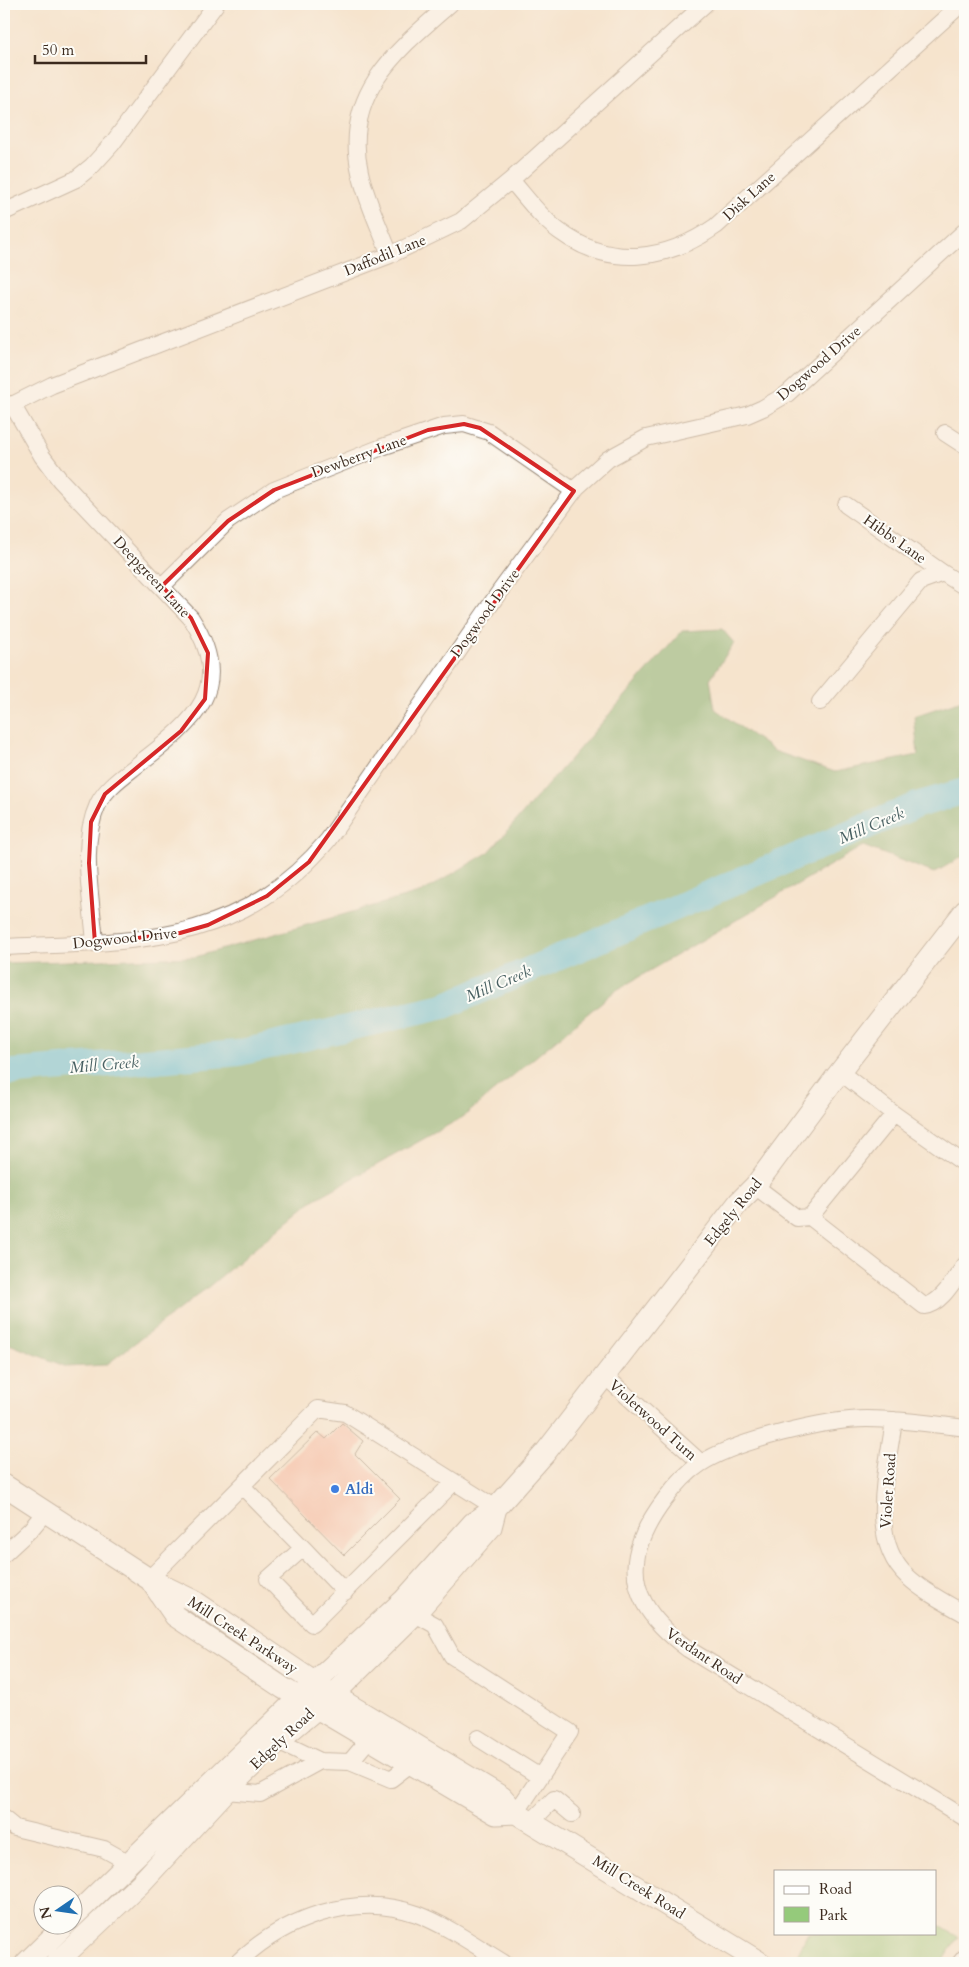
<svg xmlns="http://www.w3.org/2000/svg" width="969" height="1967" font-family="Cardo,serif">
	<rect width="100%" height="100%" fill="#fdfcf7"/>
	<filter id="ink" filterUnits="userSpaceOnUse"><feTurbulence type="fractalNoise" baseFrequency=".02" numOctaves="2"/><feDisplacementMap in="SourceGraphic" scale="10" xChannelSelector="R" yChannelSelector="G"/><feConvolveMatrix kernelMatrix="1 2 1 2 8 2 1 2 1" color-interpolation-filters="sRGB"/></filter>
	<filter id="wash" filterUnits="userSpaceOnUse"><feTurbulence type="fractalNoise" baseFrequency=".0096" numOctaves="4" result="noise"/><feDisplacementMap in="SourceGraphic" scale="20" xChannelSelector="R" yChannelSelector="G"/><feGaussianBlur stdDeviation="1.12" result="paint"/><feColorMatrix in="noise" values="0 0 0 0 0 0 0 0 0 0 0 0 0 0 0 0 0 1.4 0 .05"/><feComposite in="paint" operator="in"/></filter>
	<g filter="url(#wash)">
		<rect width="100%" height="100%" fill="#f6e4cd"/>
		<path fill="#95ca7b" stroke="#687a4c" d="M 935,1923 L 958,1937 L 941,1963 L 793,1963 L 808,1933 L 935,1933 Z"/>
		<path fill="#78ae6b" stroke="#5a6c44" d="M 722,629 L 734,643 L 710,679 L 715,709 L 774,751 L 835,772 L 918,755 L 914,716 L 965,699 L 965,855 L 934,873 L 863,846 L 615,991 L 463,1117 L 312,1201 L 207,1288 L 106,1365 L 67,1367 L 4,1342 L 4,963 L 195,957 L 422,892 L 489,852 L 682,631 Z"/>
		<g fill="none" stroke-linecap="round" stroke-linejoin="round">
			<path stroke="#61c4e0" stroke-width="26" d="M 4,1073 L 238,1053 L 444,1006 L 917,805 L 965,791"/>
		</g>
		<g id="blocks">
			<path fill="#f8a890" d="M 342,1423 L 363,1441 L 355,1454 L 400,1499 L 344,1555 L 270,1479 L 318,1432 L 326,1439 Z"/>
		</g>
	</g>
	<g filter="url(#ink)">
		<use href="#blocks" fill-opacity="0" stroke="#988776" stroke-width="1"/>
		<g fill="none" stroke-linecap="round" stroke-linejoin="round">
			<g stroke="#988776" stroke-width="18">
				<path id="minor" d="M 511,180 C 526,197 540,217 559,231 C 610,269 666,261 716,226 L 960,5
					M 4,212 L 76,179 L 92,166 L 112,144 L 216,4
					M 390,255 C 380,228 366,200 360,172 C 342,94 397,50 450,4
					M 12,404 L 42,456 L 60,480 L 191,618 C 238,691 190,724 136,766 C 122,777 106,788 98,804 C 79,845 92,899 95,943
					M 4,409 L 52,385 L 390,255 L 461,221 L 511,180 L 705,4
					M 945,433 L 965,446
					M 846,505 L 943,573
					M 162,586 L 228,521 L 274,490 L 382,447 L 444,426 L 464,424 L 489,432 L 574,491
					M 820,702 L 921,581 L 943,573 L 965,587
					M 4,947 C 133,941 237,948 328,840 L 500,591 L 577,487 L 608,459 L 646,438 L 747,415 L 763,408 L 787,394 L 965,231
					M 840,1072 L 894,1114 L 965,1164
					M 755,1186 L 797,1218 L 810,1217 L 924,1306 C 942,1304 955,1278 965,1265
					M 810,1217 L 894,1114
					M 605,1376 L 701,1463
					M 894,1420 C 888,1468 866,1539 908,1577 C 924,1592 946,1603 965,1614
					M 965,1428 C 933,1424 900,1419 867,1419 C 826,1419 735,1441 700,1464 C 677,1479 650,1516 641,1541 C 623,1589 652,1622 688,1649 L 965,1818
					M 242,1486 L 303,1548
					M 4,1554 L 31,1529 L 46,1511
					M 149,1579 L 318,1409 L 345,1413 L 496,1508
					M 345,1592 L 303,1548 L 268,1579 L 312,1624 L 454,1482
					M 415,1614 L 435,1625 L 452,1656 L 570,1732 L 516,1813
					M 478,1738 L 540,1777
					M 320,1761 L 350,1762 L 391,1779 L 412,1763
					M 350,1762 L 370,1738
					M 226,1791 L 260,1794 L 320,1761 L 278,1741
					M 4,1819 L 15,1828 L 104,1849 L 129,1863
					M 531,1822 L 554,1799 L 572,1814
					M 237,1963 C 283,1919 353,1891 417,1914 C 448,1926 476,1946 504,1963
					M 960,1963 L 965,1957"/>
			</g>
			<g stroke="#988776" stroke-width="23">
				<path id="major" d="M 4,1485 L 149,1579 L 194,1601 L 333,1695 L 502,1797 L 516,1813 L 761,1963
					M 151,1581 L 175,1616 L 283,1688 L 496,1814 L 516,1813
					M 72,1918 L 315,1682 L 404,1600 L 473,1523 L 496,1508 L 545,1453 L 739,1202 L 755,1186 L 836,1077 L 965,911
					M 26,1963 L 66,1924
					M 56,1963 L 141,1883 L 226,1791 L 278,1741 L 333,1695 L 415,1614 L 491,1527 L 496,1508"/>
			</g>
			<use href="#minor" stroke="#fff" stroke-width="16"/>
			<use href="#major" stroke="#fff" stroke-width="21"/>
		</g>
	</g>
	<path d="M0 0H969V1967H0ZM 464,424 L 480,428 L 574,491 L 309,862 L 267,896 L 208,925 L 180,933 L 95,943 L 89,863 L 91,822 L 105,794 L 181,731 L 205,699 L 208,653 L 191,618 L 162,586 L 228,521 L 274,490 L 428,430 Z" fill="#f6e4cd" fill-opacity=".55" fill-rule="evenodd"/>
	<path fill="none" stroke="#d62828" stroke-width="4" stroke-linejoin="round" d="M 464,424 L 480,428 L 574,491 L 309,862 L 267,896 L 208,925 L 180,933 L 95,943 L 89,863 L 91,822 L 105,794 L 181,731 L 205,699 L 208,653 L 191,618 L 162,586 L 228,521 L 274,490 L 428,430 Z"/>
	<circle fill="#3f7fe0" stroke="#fdfcf7" stroke-width="2" cx="335" cy="1489" r="5"/>
	<g text-anchor="middle" stroke-width="4" stroke-linejoin="round" paint-order="stroke">
		<g font-size="15" fill="#3b2a1e" stroke="#fdfcf7">
			<text transform="translate(749 196) rotate(-42)" y="5">Disk Lane</text>
			<text transform="translate(385 255) rotate(-22)" y="5">Daffodil Lane</text>
			<text transform="translate(819 363) rotate(-41)" y="5">Dogwood Drive</text>
			<text transform="translate(359 456) rotate(-20)" y="5">Dewberry Lane</text>
			<text transform="translate(895 539) rotate(35)" y="5">Hibbs Lane</text>
			<text transform="translate(152 577) rotate(47)" y="5">Deepgreen Lane</text>
			<text transform="translate(485 613) rotate(-54)" y="5">Dogwood Drive</text>
			<text transform="translate(125 938) rotate(-6)" y="5">Dogwood Drive</text>
			<text transform="translate(733 1212) rotate(-51)" y="5">Edgely Road</text>
			<text transform="translate(653 1420) rotate(42)" y="5">Violetwood Turn</text>
			<text transform="translate(888 1491) rotate(-86)" y="5">Violet Road</text>
			<text transform="translate(243 1635) rotate(33)" y="5">Mill Creek Parkway</text>
			<text transform="translate(704 1656) rotate(34)" y="5">Verdant Road</text>
			<text transform="translate(282 1739) rotate(-43)" y="5">Edgely Road</text>
			<text transform="translate(639 1887) rotate(32)" y="5">Mill Creek Road</text>
		</g>
		<g font-size="15" font-weight="bold" fill="#366cbe" stroke="#fdfcf7" text-anchor="start">
			<text x="345" y="1494">Aldi</text>
		</g>
		<g font-size="16" font-style="italic" fill="#486062" stroke="#fdfcf7">
			<text transform="translate(871 825) rotate(-23)" y="6">Mill Creek</text>
			<text transform="translate(498 983) rotate(-23)" y="6">Mill Creek</text>
			<text transform="translate(104 1064) rotate(-5)" y="6">Mill Creek</text>
		</g>
	</g>
	<rect width="969" height="1967" fill="none" stroke="#fdfcf7" stroke-width="20"/>
	<rect x="774" y="1870" width="162" height="65" fill="#fdfcf7" stroke="#afa8a0"/>
	<rect x="784" y="1886" width="25" height="8" fill="#ffffff" stroke="#afa8a0"/>
	<text x="819" y="1894" font-size="15" fill="#3b2a1e">Road</text>
	<rect x="784" y="1907" width="25" height="15" fill="#95ca7b" stroke="#afa8a0"/>
	<text x="819" y="1920" font-size="15" fill="#3b2a1e">Park</text>
	<g transform="translate(58 1910) rotate(257)"><circle r="24" fill="#fdfcf7" stroke="#afa8a0"/>
	<path d="M0-4L9 19L0 12L-9 19Z" fill="#1f6fb2"/>
	<text y="-8" font-size="14" font-weight="bold" text-anchor="middle" fill="#3b2a1e">N</text>
	</g>
	<path d="M35 55v8h111v-8" fill="none" stroke="#3b2a1e" stroke-width="2.5"/>
	<text x="42" y="55" font-size="15" fill="#3b2a1e" stroke="#fdfcf7" stroke-width="4" paint-order="stroke">50 m</text>
</svg>
